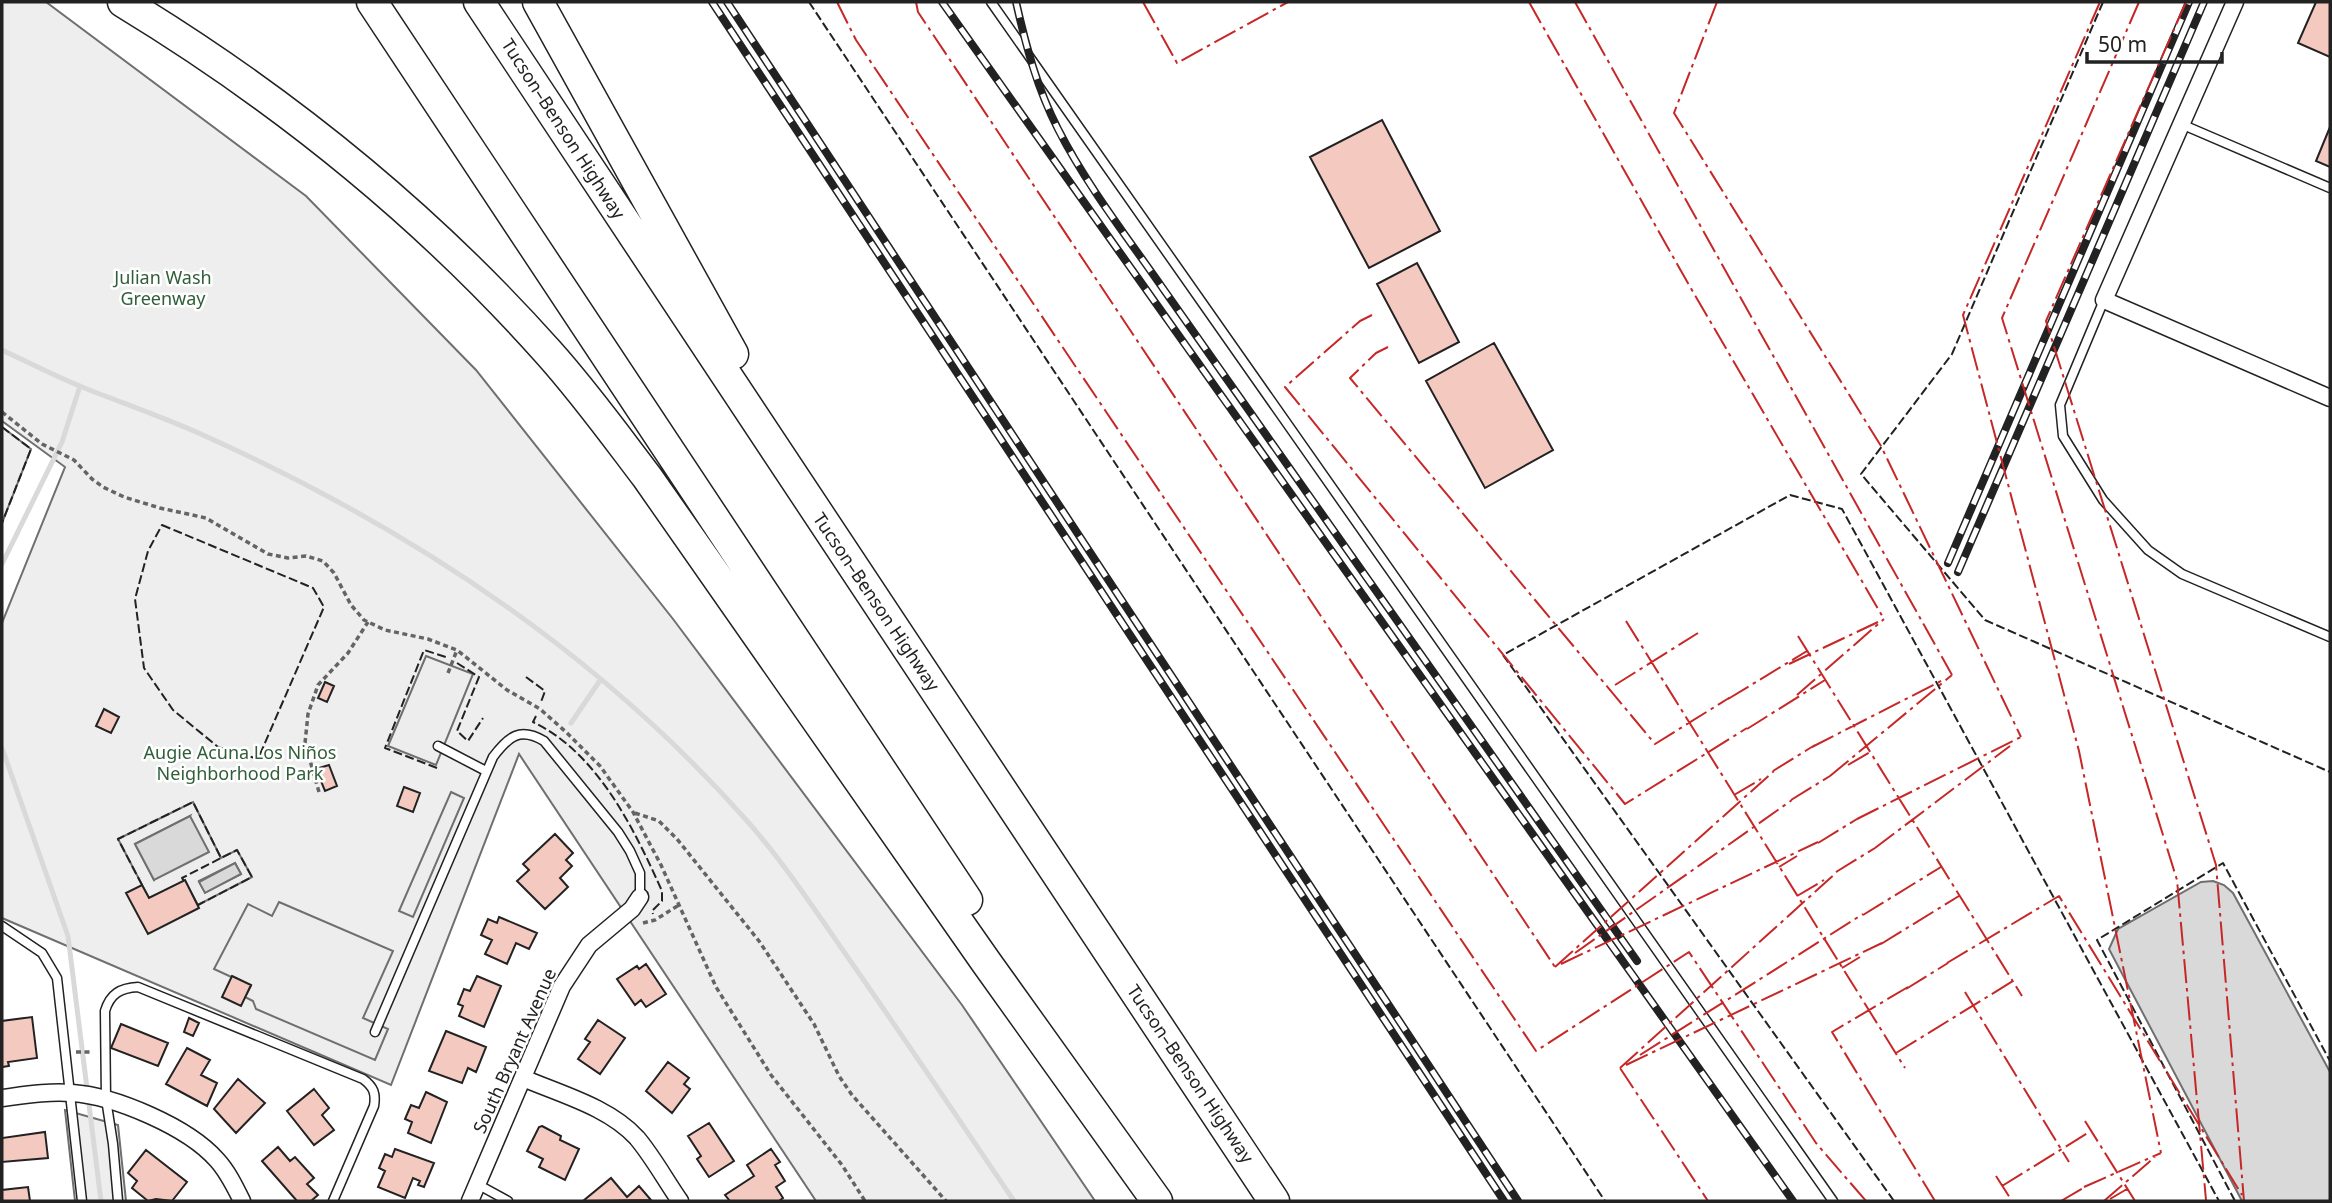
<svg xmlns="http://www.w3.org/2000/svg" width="2332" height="1203" font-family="'Noto Sans',sans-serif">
	<rect width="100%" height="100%" fill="#fff"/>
	<path fill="#eee" stroke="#6f6f6f" stroke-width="2" d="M 2,2 L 46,2 L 306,196 L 476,370 L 673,619 L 962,1005 L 1095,1201 L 816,1201 L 519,754 L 391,1085 L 2,918 L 2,623 L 65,467 L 2,421 Z
		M 2,427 L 31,449 L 2,523 Z
		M 65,1110 L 118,1125 L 126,1201 L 75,1201 Z"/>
	<path fill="#ededed" stroke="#6f6f6f" stroke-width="2" fill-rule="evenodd" d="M 426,656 L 473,674 L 436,765 L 388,746 Z
		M 451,792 L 464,798 L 413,917 L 399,911 Z
		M 193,802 L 221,858 L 237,850 L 252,877 L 198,905 L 185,881 L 149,898 L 118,839 ZM 190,816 L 154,880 L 135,844 ZM 235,863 L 241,874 L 205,892 L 199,881 Z
		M 279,902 L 393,951 L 363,1018 L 388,1029 L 375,1060 L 256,1009 L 253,1001 L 245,997 L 251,986 L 214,969 L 248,904 L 272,916 Z"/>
	<path fill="#d9d9d9" stroke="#6f6f6f" stroke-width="2" d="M 190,816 L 209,852 L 154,880 L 135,844 Z
		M 235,863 L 241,874 L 205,893 L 199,882 Z
		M 2213,881 L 2224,885 L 2233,893 L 2330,1072 L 2330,1201 L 2242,1201 L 2109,949 L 2118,929 L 2201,882 Z"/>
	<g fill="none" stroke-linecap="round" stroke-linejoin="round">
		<path stroke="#d9d9d9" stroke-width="5" d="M 2,350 C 29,363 55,376 82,387 C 122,403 163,417 203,435 C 408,527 598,652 748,822 C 785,864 817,913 849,959 C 905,1039 959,1120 1014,1201
			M 2,564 L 62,442 L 80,386
			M 571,723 L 601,679
			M 2,748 L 68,936 L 101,1201"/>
	</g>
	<path fill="#f3c9c0" stroke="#222" stroke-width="2" d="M 2316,2 L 2330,2 L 2330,57 L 2298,43 Z
		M 1382,120 L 1440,231 L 1369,268 L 1310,157 Z
		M 2330,127 L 2330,167 L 2316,161 Z
		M 1417,263 L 1459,342 L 1419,363 L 1377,284 Z
		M 1494,343 L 1553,450 L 1485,488 L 1426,381 Z
		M 325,682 L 334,686 L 327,702 L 318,698 Z
		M 104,709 L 119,717 L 111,733 L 96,726 Z
		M 329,765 L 337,786 L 325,791 L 316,769 Z
		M 404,787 L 420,793 L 413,812 L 397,806 Z
		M 555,834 L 573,853 L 566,860 L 572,866 L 560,878 L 568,887 L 545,909 L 517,881 L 529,870 L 523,864 Z
		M 185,880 L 199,908 L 148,934 L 126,893 L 142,885 L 149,898 Z
		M 499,917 L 537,933 L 529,949 L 516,943 L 507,964 L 485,954 L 492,940 L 481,935 L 488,919 L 497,923 Z
		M 646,964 L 666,994 L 646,1007 L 641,1000 L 635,1005 L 617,979 L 637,966 L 639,969 Z
		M 232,976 L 251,985 L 241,1006 L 222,997 Z
		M 477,976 L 501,986 L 484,1027 L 459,1016 L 463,1006 L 458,1004 L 464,989 L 470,991 Z
		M 32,1017 L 37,1058 L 8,1062 L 9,1066 L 2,1067 L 2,1021 Z
		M 189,1018 L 199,1023 L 193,1036 L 184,1032 Z
		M 598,1020 L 625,1038 L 600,1074 L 578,1059 L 590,1042 L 585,1039 Z
		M 121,1024 L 168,1043 L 158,1066 L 111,1048 Z
		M 446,1031 L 486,1047 L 476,1072 L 468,1068 L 462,1083 L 429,1071 Z
		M 187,1048 L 210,1060 L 201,1075 L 217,1083 L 207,1106 L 166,1084 Z
		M 668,1062 L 689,1078 L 684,1084 L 690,1089 L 672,1113 L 646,1091 Z
		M 238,1079 L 265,1103 L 236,1133 L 214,1109 Z
		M 314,1089 L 329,1108 L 322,1115 L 334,1130 L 314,1145 L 287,1111 Z
		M 426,1092 L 447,1102 L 431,1143 L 408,1133 L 412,1122 L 405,1119 L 411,1105 L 419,1108 Z
		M 709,1123 L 734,1161 L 709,1177 L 697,1159 L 701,1156 L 688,1136 Z
		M 542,1126 L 561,1136 L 560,1140 L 579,1149 L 565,1180 L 539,1167 L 543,1159 L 527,1151 L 539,1127 Z
		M 45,1132 L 48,1158 L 2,1162 L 2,1138 Z
		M 278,1147 L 290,1161 L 295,1157 L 314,1178 L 307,1184 L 318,1195 L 311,1201 L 297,1201 L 262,1161 Z
		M 395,1149 L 434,1163 L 424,1187 L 418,1185 L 420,1181 L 413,1178 L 405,1198 L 378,1187 L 385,1171 L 379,1168 L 385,1154 L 392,1157 Z
		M 771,1149 L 780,1162 L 775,1165 L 785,1181 L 776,1187 L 783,1198 L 779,1201 L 728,1201 L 729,1200 L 725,1195 L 754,1176 L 747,1165 Z
		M 146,1150 L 187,1182 L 172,1201 L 156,1199 L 148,1201 L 132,1188 L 137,1181 L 128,1173 Z
		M 611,1178 L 627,1197 L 639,1186 L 651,1200 L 583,1201 Z
		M 28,1187 L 30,1201 L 2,1201 L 2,1190 Z"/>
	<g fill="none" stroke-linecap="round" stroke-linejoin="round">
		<g stroke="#222" stroke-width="11">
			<path id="lane" d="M 991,2 L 1833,1201
				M 2181,124 L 2330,188
				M 2104,300 L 2060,405 L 2063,436 L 2103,500 L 2148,550 L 2182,574 L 2330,637
				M 438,746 L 486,771
				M 2,926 L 42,953 L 57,978 L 82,1201
				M 375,1032 L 493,757 C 509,736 520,727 544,741 L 618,832 L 630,851 L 640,873 L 640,897
				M 477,1184 L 508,1201
				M 118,1201 L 113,1144 L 106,1099 L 105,1011 C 110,994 120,988 138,987 L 363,1079 C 374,1087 376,1094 374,1106 L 333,1201"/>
		</g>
		<g stroke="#222" stroke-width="19">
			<path id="street" d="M 2235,2 L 2104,300 L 2330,398
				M 523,1078 C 560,1094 609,1107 637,1138 C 653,1157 666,1181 680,1201
				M 2,1098 C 25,1095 49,1091 72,1093 C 115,1096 188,1127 217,1160 C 228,1172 235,1187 242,1201
				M 470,1201 L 562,986 L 589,945 L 632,909 L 640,897"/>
		</g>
		<g stroke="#222" stroke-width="33">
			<path id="highway" d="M 123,2 C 281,98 425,214 548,352 C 584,392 615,435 647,477 L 986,962 L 1157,1201
				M 372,2 L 967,900
				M 479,2 L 1274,1201
				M 538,2 L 733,354"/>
		</g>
		<path stroke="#646464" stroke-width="3.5" stroke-dasharray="5 3.5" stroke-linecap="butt" d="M 2,412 L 42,444 L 74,460 L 92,479 L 103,487 L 124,497 L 160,508 L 206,518 L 268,554 L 288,558 L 306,556 L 323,561 L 334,573 L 351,605 L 364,620 L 385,630 L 428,639 L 457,650 L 507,690 L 540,709 L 566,732 L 600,766 L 633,812 L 661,865 L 716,987 L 771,1075 L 842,1165 L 865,1201
			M 448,673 L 457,650
			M 319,792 L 305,743 L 308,714 L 318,685 L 348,653 L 368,622
			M 635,813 L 659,821 L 677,839 L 759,941 L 814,1024 L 839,1076 L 852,1095 L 946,1201
			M 643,923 L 655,920 L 679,905
			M 76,1052 L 93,1052"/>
		<use href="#lane" stroke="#fff" stroke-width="8"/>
		<use href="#street" stroke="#fff" stroke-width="16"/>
		<use href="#highway" stroke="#fff" stroke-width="30"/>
		<g stroke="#222" stroke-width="8">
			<path id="rail" d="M 712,2 L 1504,1201
				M 727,2 L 1518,1201
				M 942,2 L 1793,1201
				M 1016,2 C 1026,46 1037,88 1058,129 C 1087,186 1128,238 1164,290 L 1637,961
				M 1948,563 L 2189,2
				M 1958,572 L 2204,2"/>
		</g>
		<use href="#rail" stroke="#fff" stroke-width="5" stroke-dasharray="16" stroke-linecap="butt"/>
		<path stroke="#222" stroke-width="2" stroke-dasharray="9 3.5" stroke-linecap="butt" d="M 809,2 L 1605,1201
			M 2103,2 L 1952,354 L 1861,474 L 1985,620 L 2330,772
			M 2,427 L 31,449 L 2,523
			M 162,525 L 313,588 L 324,607 L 258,759 L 218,747 L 173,710 L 144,668 L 135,599 L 148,551 Z
			M 457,663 L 479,677 L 457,731 L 468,741 L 483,718
			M 526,677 L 545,691 L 541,702
			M 536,716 L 533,722 C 598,753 634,829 662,891 L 662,901 L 652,911 L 653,914
			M 437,768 L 385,748 L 424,650 L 449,658
			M 184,881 L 182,878 L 221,858
			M 142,885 L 118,839 L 193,802 L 221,858 L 237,850 L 252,877 L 198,905
			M 1894,1201 L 1503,655 L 1790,495 L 1842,509 L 2219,1201
			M 2235,1201 L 2097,940 L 2223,863 L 2330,1061"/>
		<path stroke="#c62828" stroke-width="2" stroke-dasharray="24 5 3.5 5" stroke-linecap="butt" d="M 837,2 L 856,40 L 1536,1051 L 1689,952 L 1816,1143 L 1866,1201
			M 916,2 L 918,12 L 1555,967
			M 1143,2 L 1177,63 L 1288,2
			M 1529,2 L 1689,285 L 1884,619
			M 1575,2 L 1952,675
			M 1717,2 L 1674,113 L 1881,446 L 2021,737
			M 2100,2 L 1963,315 L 2079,751 L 2161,1153
			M 2139,2 L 2002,318 L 2177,880 L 2206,1200
			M 2186,2 L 2046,321 L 2216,865 L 2244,1201
			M 1372,315 L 1360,321 L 1285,387 L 1625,804 L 1747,728
			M 1388,347 L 1376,353 L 1350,378 L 1655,744 L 1729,698
			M 1626,621 L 1905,1068
			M 1798,636 L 2022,996
			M 1789,664 L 1878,622
			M 1615,685 L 1698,633
			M 1797,695 L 1884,619
			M 1728,699 L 1807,651
			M 1747,729 L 1825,680
			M 1812,747 L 1943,680
			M 1848,765 L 1870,752
			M 1773,771 L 1815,745
			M 1830,776 L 1952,675
			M 1734,795 L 1761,779
			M 1791,800 L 1830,776
			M 1857,819 L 2021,737
			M 1818,843 L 1857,819
			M 1875,848 L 2010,746
			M 1779,867 L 1797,856
			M 1836,872 L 1875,848
			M 1797,896 L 1824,880
			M 1863,915 L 1941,867
			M 1881,944 L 1959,896
			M 1575,953 L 1792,800
			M 1947,963 L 2059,896 L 2242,1195
			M 1561,964 L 1818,842
			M 1555,967 L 1774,771
			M 1842,968 L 1860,957
			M 1908,987 L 1832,1032 L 1935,1201
			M 1906,989 L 1948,963
			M 1965,992 L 2069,1162
			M 1896,1053 L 2013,981
			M 1640,1055 L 1863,914
			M 1626,1065 L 1882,943
			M 1620,1068 L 1837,872
			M 1620,1068 L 1708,1201
			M 2085,1121 L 2135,1201
			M 1996,1176 L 2012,1201
			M 2002,1186 L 2091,1131
			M 2084,1187 L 2161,1153
			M 2110,1199 L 2127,1189
			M 2061,1201 L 2085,1187
			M 2104,1201 L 2155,1157"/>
	</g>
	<g text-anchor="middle" stroke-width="5" stroke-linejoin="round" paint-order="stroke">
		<g font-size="18" fill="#222" stroke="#fff">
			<text transform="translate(563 129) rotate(57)" y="6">Tucson–Benson Highway</text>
			<text transform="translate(876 602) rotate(56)" y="6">Tucson–Benson Highway</text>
			<text transform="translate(515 1051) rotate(-66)" y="6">South Bryant Avenue</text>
			<text transform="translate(1190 1074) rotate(56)" y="6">Tucson–Benson Highway</text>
		</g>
		<g font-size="18" fill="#2f5e38" stroke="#fff">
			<text x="163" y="284">Julian Wash<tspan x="163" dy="21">Greenway</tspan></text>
			<text x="240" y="759">Augie Acuna Los Niños<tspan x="240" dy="21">Neighborhood Park</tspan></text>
		</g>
	</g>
	<rect width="2332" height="1203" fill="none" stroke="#222222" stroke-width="7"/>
	<path d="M2087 52v10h135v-10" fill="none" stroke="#222222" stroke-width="3.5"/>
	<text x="2098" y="52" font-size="21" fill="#222222" stroke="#ffffff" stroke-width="5" paint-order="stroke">50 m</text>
</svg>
